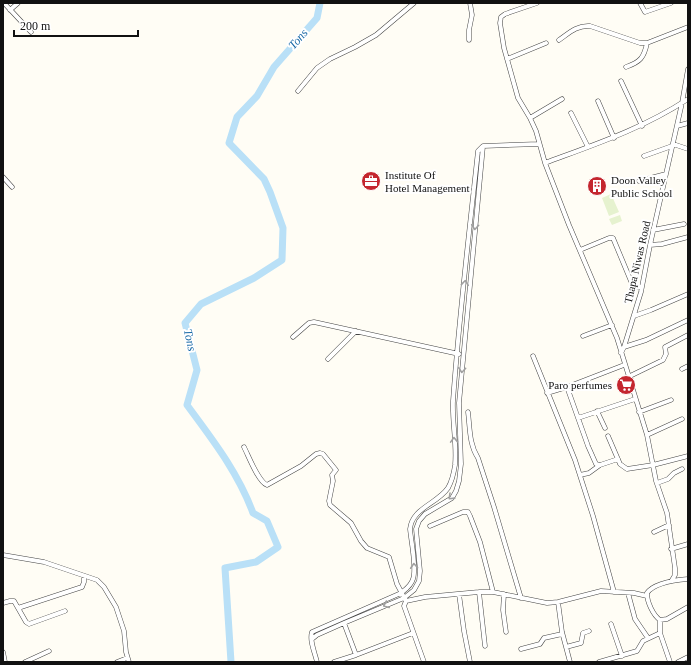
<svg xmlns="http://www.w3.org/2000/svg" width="691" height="665" font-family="Georgia,serif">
	<rect width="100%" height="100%" fill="#fffdf5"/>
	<path fill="#e6f2cf" d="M 611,194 L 619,212 L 609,216 L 602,198 Z
		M 620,215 L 622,221 L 612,225 L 609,219 Z"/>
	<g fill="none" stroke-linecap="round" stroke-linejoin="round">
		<path stroke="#b9e0f7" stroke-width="7" d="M 231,662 L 225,568 L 256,562 L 278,547 L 267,521 L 253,513 C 238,472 212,439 187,405 L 197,370 L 185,323 L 201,304 L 254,278 L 282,260 L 283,228 L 270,192 L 264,179 L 229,143 L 237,117 L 257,96 L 274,67 L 317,18 L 320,3"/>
		<g stroke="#444" stroke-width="5">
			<path id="minor" d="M 4,3 L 31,32
				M 537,3 L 505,14 L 501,17 L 500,23 L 504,48 L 518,98 L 530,118 L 536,131 L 545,163 L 569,225 L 617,338 L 647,435 L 656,481 L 667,513 L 675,568 L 675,575 L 672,580
				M 640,3 L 645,12 L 671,3
				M 10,10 L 18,3
				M 469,40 L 469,30 L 472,15 L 470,3
				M 559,40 C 569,33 577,25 590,26 L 640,43 L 647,43 L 688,27
				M 507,59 L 546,43
				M 626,67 C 640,62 644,58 647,43
				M 621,81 L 642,126
				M 298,91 L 317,68 L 330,59 L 355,47 L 376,35 L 414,3
				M 598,101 L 614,138
				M 571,113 L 588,147
				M 530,118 L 562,99
				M 677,126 L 688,123
				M 673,144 L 688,149
				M 644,156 L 672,146
				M 545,163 C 596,144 642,129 688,99
				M 3,177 L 12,187
				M 639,181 L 666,174
				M 653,230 L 684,224
				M 650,245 L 662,244 L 688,237
				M 580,250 L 609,238 L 613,238 L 633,286 L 635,287 L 642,287
				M 634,316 L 651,310 L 688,294
				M 583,336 L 612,325
				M 293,337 L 309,323 L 314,322 L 459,354
				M 624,347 L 646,340 L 688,320
				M 621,353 L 624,347 L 641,292 L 650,245 L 682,103 L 688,69
				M 533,356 L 575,460 L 593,516 L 614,592
				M 328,359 L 356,331
				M 682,369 L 688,366
				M 628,377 L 663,360 L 666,354 L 665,347 L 688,335
				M 567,387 L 588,446 L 596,464 L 600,465 L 618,459
				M 547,393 L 567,387 L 624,365
				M 597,411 L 605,428
				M 468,412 C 470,428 469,444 478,458 L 494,507 L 521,598
				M 639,412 L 671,400
				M 578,418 L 635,399
				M 647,435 L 682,419
				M 608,436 L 620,464 L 627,469 L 653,465 L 688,456
				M 244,447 C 249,457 258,481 267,485 L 301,466 L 316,454 L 320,453 L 323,454 L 336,470 L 332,475 L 333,481 L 329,501 L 330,505 L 351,523 L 361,541 L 367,548 L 389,557 L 397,584 L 406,601 L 425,597 L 479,592 L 493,592 L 547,603 L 558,602 L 601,591 L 634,593 L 647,596
				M 580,475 L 589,473 L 600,465
				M 657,483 L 668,479 L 674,473 L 682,469
				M 430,526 L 463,512 L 468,512 L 470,516 L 480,542 L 493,592
				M 654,532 L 669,525
				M 671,549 L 688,544
				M 3,555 L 44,562 L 97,580 L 104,587 L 116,607 L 124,631 L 126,652 L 129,662
				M 479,592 L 485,646
				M 628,593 L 635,619 L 648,638
				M 459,594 L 464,631 L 470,662
				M 504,594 L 503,610 L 506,632
				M 406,601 L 404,606 L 424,662
				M 558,602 L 562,632 L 570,662
				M 3,603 L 10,601 L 14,601 L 26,622 L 29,624 L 65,611
				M 18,608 L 82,587 L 84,582 L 84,576
				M 660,620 L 667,619 L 688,607
				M 344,623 L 356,655
				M 611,624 L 622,656
				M 312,639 L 317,635 L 344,623 L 404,598 L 414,590 L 419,581 L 420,571 L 416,529 L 419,521 L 425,514 L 452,498 L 456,491 L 459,481 L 461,464 L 459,403 L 483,146
				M 566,647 L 581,643 L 583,633 L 589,631
				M 521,649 L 540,644 L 544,638 L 562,634
				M 3,652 L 5,662
				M 25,662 L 49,651
				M 117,662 L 127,658
				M 317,662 C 315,653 309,640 312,632 L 401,593 C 406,589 411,586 413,579 C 417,568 411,541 410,529 C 412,508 437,504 448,488 C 452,481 454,472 455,465 C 457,444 452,422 453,401 C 459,317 469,234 478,151 L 483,146 L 539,144
				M 334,662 L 356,655 L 413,633
				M 599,662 L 637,651 L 643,641 L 660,633
				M 670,662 L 660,633 L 660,620 C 653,615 647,602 647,593 C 654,583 676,580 688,579
				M 678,662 L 688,657"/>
		</g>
		<use href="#minor" stroke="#fff" stroke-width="4"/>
	</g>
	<defs><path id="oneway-chevron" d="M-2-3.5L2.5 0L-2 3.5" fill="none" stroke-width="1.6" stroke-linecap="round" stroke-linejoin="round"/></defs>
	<g stroke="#a0a0a0">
		<use href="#oneway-chevron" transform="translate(475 227) rotate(95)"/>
		<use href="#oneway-chevron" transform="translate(465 283) rotate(-84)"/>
		<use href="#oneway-chevron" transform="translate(462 370) rotate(95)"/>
		<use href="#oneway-chevron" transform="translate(454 440) rotate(-92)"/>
		<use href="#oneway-chevron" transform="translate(451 497) rotate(136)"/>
		<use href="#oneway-chevron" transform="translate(414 566) rotate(-94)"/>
		<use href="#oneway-chevron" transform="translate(386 605) rotate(157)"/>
	</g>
	<defs>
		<g id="office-disc" transform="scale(1)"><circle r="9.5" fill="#c4262e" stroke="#fff"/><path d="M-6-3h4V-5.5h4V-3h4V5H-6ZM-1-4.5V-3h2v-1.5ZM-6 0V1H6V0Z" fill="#fff"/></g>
		<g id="building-disc" transform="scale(1)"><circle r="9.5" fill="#c4262e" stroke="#fff"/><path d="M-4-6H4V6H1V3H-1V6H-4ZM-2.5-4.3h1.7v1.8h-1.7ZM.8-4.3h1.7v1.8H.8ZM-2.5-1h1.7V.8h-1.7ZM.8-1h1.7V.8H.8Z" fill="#fff"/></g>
		<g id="supermarket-disc" transform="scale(1)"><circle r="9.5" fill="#c4262e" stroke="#fff"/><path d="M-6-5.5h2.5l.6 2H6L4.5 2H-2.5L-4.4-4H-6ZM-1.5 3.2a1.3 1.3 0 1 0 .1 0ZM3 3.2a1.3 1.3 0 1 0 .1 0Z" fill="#fff"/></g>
	</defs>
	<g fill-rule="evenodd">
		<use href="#office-disc" x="371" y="181"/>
		<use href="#building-disc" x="597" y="186"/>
		<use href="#supermarket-disc" x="626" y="385"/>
	</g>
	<g text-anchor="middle" stroke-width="4" stroke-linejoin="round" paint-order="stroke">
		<g font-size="11" fill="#111" stroke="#fff" text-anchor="start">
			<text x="385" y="179">Institute Of<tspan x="385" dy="13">Hotel Management</tspan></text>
			<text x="611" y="184">Doon Valley<tspan x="611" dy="13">Public School</tspan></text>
			<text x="612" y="389" text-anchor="end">Paro perfumes</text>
		</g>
		<g font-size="11" fill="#111" stroke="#fff">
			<text transform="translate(637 262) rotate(-77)" y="4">Thapa Niwas Road</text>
		</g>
		<g font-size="12" font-style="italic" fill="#1768a6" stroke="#fff">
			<text transform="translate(298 39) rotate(-49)" y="4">Tons</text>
			<text transform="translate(190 340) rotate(78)" y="4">Tons</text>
		</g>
	</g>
	<rect width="691" height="665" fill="none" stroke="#111111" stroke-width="8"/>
	<path d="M14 30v6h124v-6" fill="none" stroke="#111111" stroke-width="2"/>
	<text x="20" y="30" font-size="12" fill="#111111" stroke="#ffffff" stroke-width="3" paint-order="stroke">200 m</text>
</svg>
